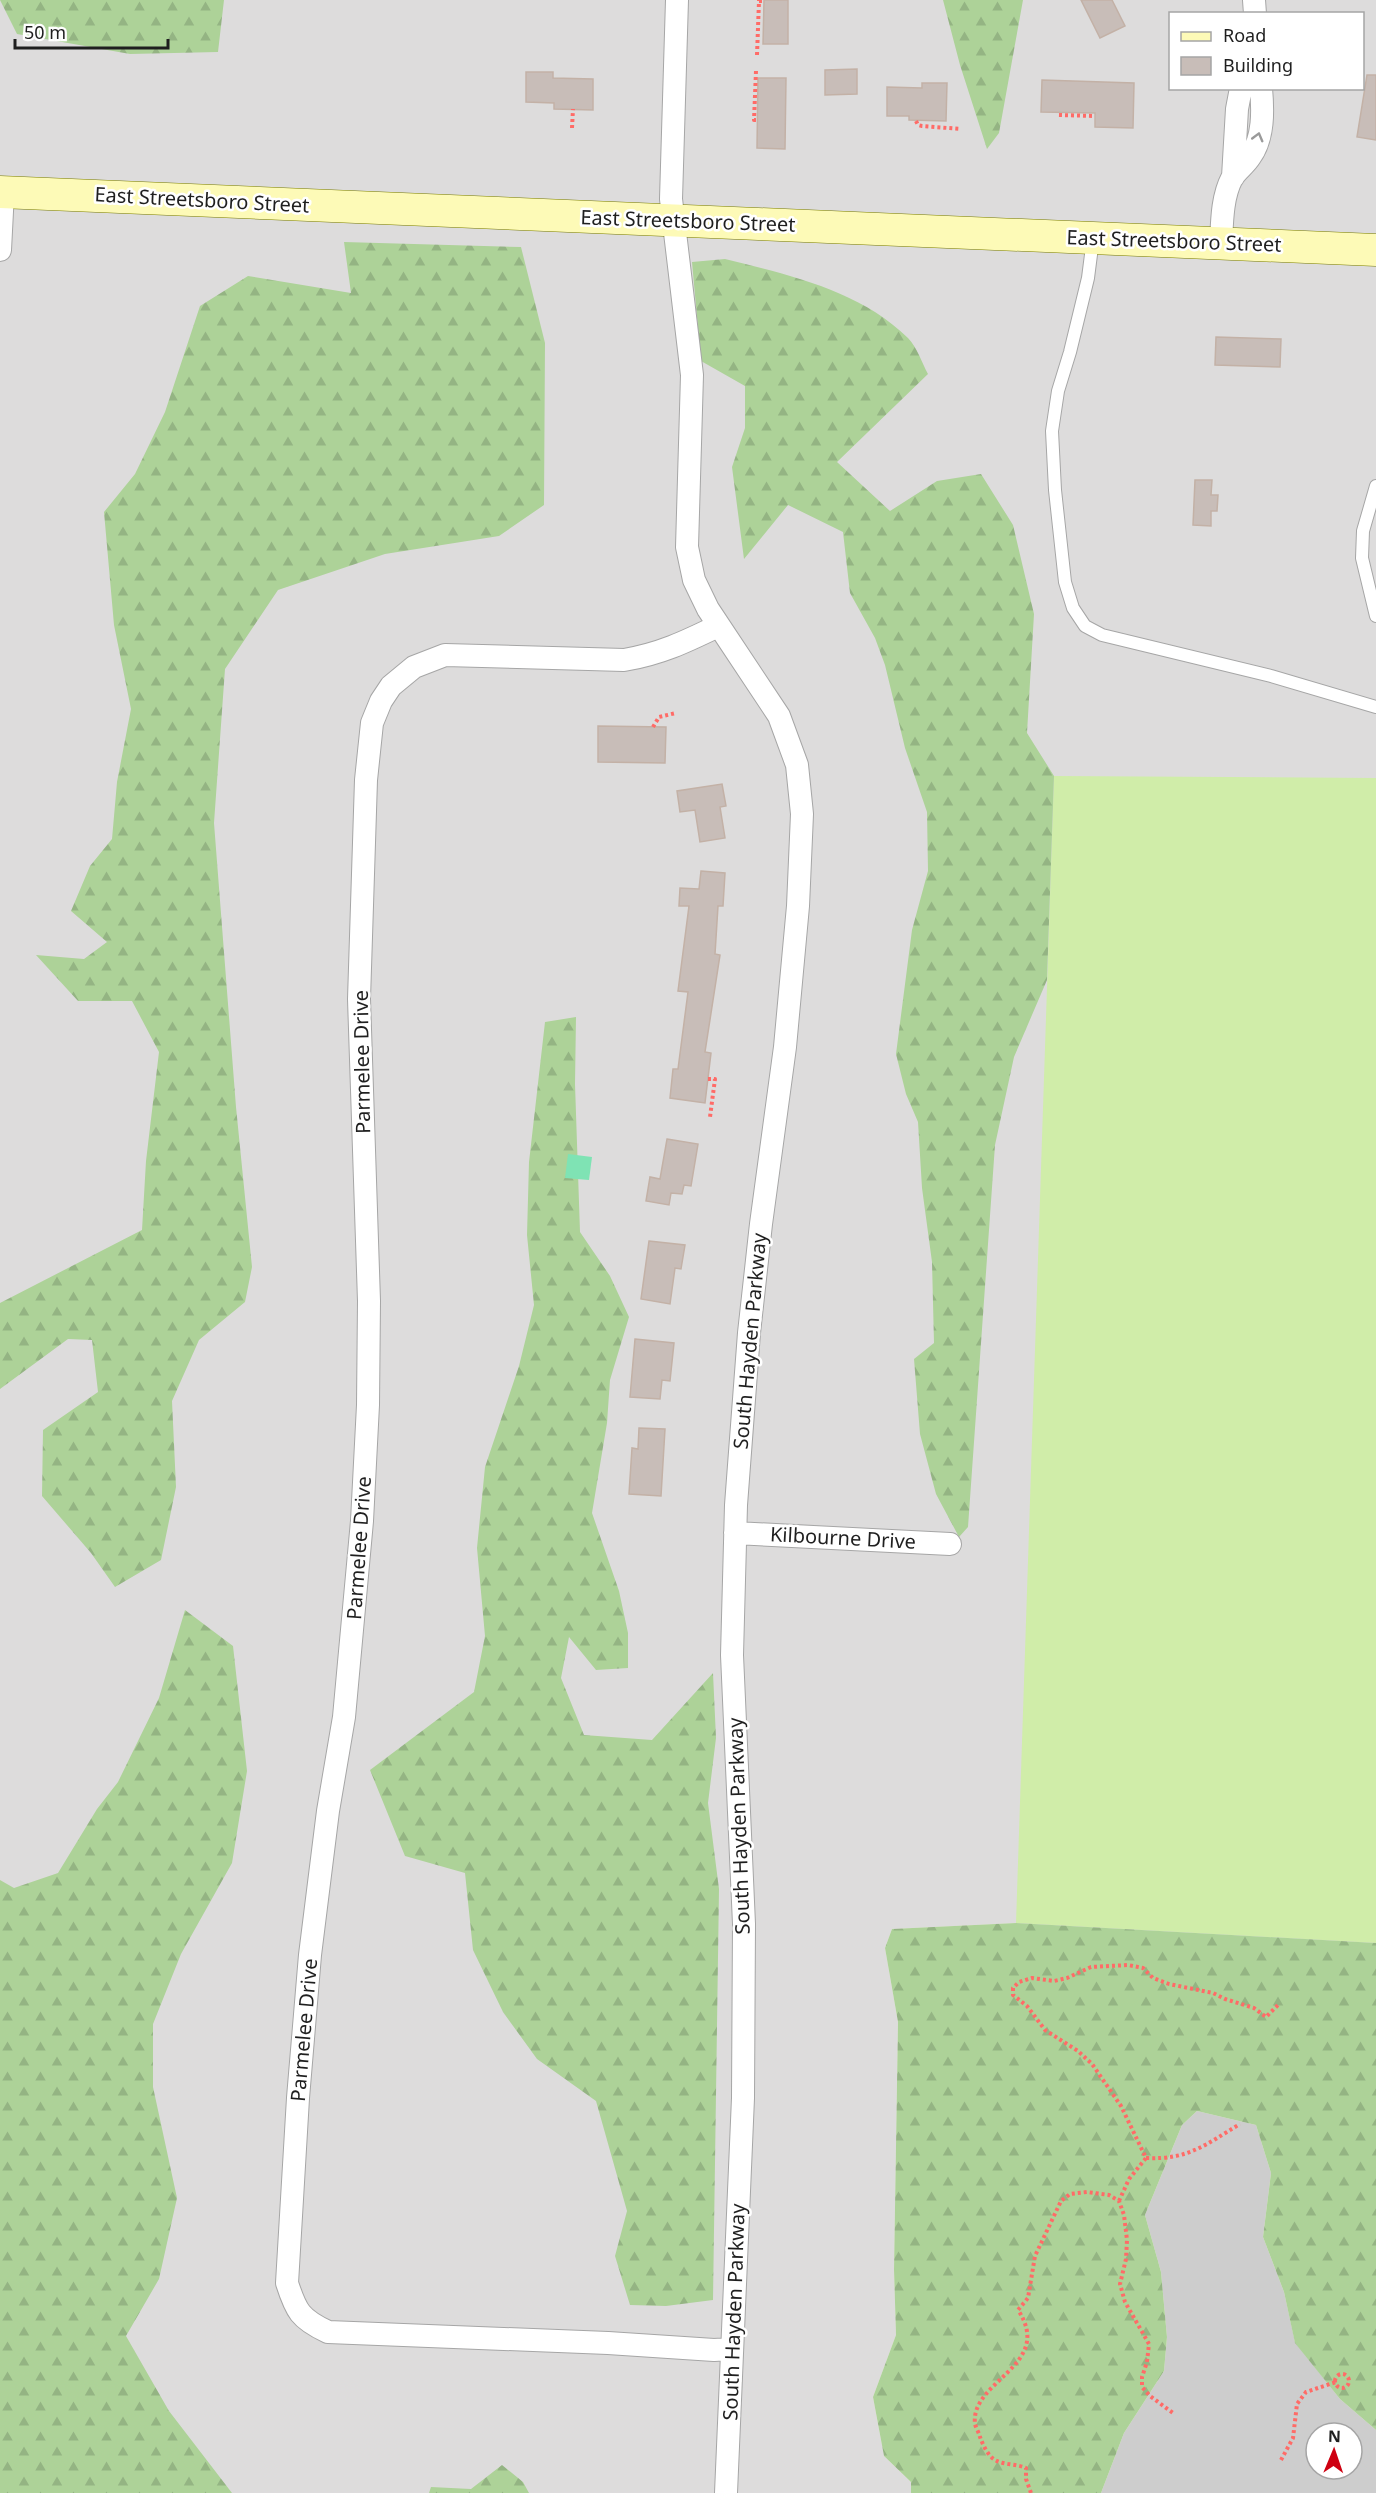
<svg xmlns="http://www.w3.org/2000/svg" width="1376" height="2493" font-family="'Noto Sans',sans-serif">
	<defs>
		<pattern id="forest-firs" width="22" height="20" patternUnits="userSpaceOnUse" patternTransform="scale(1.5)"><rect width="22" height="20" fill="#add298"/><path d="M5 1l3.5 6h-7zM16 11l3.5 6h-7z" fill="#94b483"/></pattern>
	</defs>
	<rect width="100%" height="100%" fill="#f0ece5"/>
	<path fill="#dddcdc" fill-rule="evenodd" d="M 0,0 L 1376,0 L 1376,1943 L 1016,1923 L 892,1929 L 885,1948 L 898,2022 L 894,2270 L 896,2335 L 873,2397 L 884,2456 L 911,2482 L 911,2493 L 0,2493 ZM 1170,14 L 1362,14 L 1362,88 L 1170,88 Z"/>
	<path fill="#cdcdcd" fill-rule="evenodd" d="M 1197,2111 L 1256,2125 L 1271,2173 L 1263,2237 L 1284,2292 L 1295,2342 L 1340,2399 L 1376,2430 L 1376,2493 L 1101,2493 L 1124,2433 L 1164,2371 L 1167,2337 L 1161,2272 L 1145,2215 L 1182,2125 ZM 1316,2433 L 1352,2433 L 1352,2469 L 1316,2469 Z"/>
	<path fill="#d0eda9" d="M 1054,776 L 1376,778 L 1376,1943 L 1016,1923 Z"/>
	<path fill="url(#forest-firs)" d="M 0,0 L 224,0 L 218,52 L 130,54 L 17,34 Z
		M 943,0 L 1023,0 L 999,133 L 987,149 L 960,65 Z
		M 344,242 L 521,247 L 545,343 L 544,505 L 499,536 L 385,554 L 278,590 L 225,669 L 214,823 L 236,1107 L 252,1267 L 245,1302 L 199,1340 L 172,1401 L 176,1487 L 161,1560 L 115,1587 L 91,1553 L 42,1496 L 43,1430 L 98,1392 L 92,1340 L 68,1339 L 0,1389 L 0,1303 L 142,1230 L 146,1161 L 159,1052 L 132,1001 L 78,1001 L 36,955 L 84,959 L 107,942 L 71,911 L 90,866 L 112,839 L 117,782 L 131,709 L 114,625 L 104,512 L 135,474 L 165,412 L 200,306 L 248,276 L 351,293 Z
		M 725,259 C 789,275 859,290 908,338 C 917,347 922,363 928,374 L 837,462 L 890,511 L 937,481 L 981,474 L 1013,525 L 1034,614 L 1027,733 L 1054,776 L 1047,980 L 1014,1057 L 995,1145 L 968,1527 L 959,1537 L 936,1494 L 920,1434 L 914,1359 L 934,1343 L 932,1262 L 922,1188 L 918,1122 L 906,1094 L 896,1054 L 912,930 L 928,871 L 927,812 L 905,748 L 885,665 L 875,638 L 850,593 L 843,532 L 788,505 L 744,559 L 732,467 L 745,428 L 745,386 L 701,361 L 692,262 Z
		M 576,1017 L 575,1084 L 580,1232 L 610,1276 L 629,1317 L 610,1380 L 607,1423 L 592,1513 L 619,1591 L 628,1633 L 628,1668 L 596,1670 L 569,1637 L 561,1678 L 584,1735 L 652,1740 L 713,1673 L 716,1738 L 708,1803 L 719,1889 L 713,2300 L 666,2306 L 630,2305 L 615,2256 L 627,2211 L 596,2101 L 537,2059 L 503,2012 L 473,1950 L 465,1873 L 405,1856 L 370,1770 L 474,1692 L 485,1636 L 477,1548 L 485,1467 L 519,1366 L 534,1305 L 527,1235 L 529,1162 L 545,1022 Z
		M 185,1610 L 233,1646 L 247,1771 L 232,1863 L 181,1954 L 153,2024 L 153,2087 L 177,2198 L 159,2279 L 126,2336 L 169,2411 L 232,2493 L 0,2493 L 0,1880 L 14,1888 L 58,1873 L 97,1809 L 118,1782 L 159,1698 Z
		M 1016,1923 L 1376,1943 L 1376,2430 L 1340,2399 L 1295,2343 L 1284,2292 L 1263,2237 L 1271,2173 L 1256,2125 L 1197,2111 L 1182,2125 L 1145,2215 L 1161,2272 L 1167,2337 L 1164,2371 L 1124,2433 L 1101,2493 L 911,2493 L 911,2482 L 884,2456 L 873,2397 L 896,2335 L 894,2270 L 898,2022 L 885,1948 L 892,1929 Z
		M 502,2465 L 523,2482 L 529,2493 L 429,2493 L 431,2487 L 471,2489 Z"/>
	<path fill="#7fe3b4" d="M 568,1154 L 592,1157 L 589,1180 L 565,1178 Z"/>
	<path fill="#c8bdb8" stroke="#c3b1a6" stroke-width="1.5" d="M 764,0 L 788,0 L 788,44 L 763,44 Z
		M 1081,0 L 1112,0 L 1125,26 L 1100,38 Z
		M 857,69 L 857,94 L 825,95 L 825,70 Z
		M 526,72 L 553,72 L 553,78 L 593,79 L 593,110 L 554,109 L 554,103 L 526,102 Z
		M 1367,75 L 1376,75 L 1376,140 L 1357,137 Z
		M 758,78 L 786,78 L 785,149 L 757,148 Z
		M 1042,80 L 1134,83 L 1133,128 L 1095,127 L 1095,113 L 1041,112 Z
		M 922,83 L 947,83 L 946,121 L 909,120 L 909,116 L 887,116 L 887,87 L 922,88 Z
		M 1216,337 L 1281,339 L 1280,367 L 1215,365 Z
		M 1195,480 L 1212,480 L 1211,495 L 1218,495 L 1217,511 L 1211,511 L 1211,526 L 1193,525 Z
		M 598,726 L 666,727 L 665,763 L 598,762 Z
		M 722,784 L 726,806 L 720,807 L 725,838 L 700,842 L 695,810 L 680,812 L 677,791 Z
		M 701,871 L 725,873 L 723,906 L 718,906 L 715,954 L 720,955 L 705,1052 L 711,1053 L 705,1103 L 670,1098 L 673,1069 L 678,1069 L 688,992 L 678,991 L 689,906 L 679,906 L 680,888 L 699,889 Z
		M 667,1139 L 698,1144 L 691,1186 L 684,1185 L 682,1194 L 671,1193 L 669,1205 L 646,1201 L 650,1177 L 660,1179 Z
		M 649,1241 L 685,1245 L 681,1269 L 675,1268 L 670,1304 L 641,1299 Z
		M 635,1339 L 674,1343 L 670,1381 L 662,1380 L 660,1399 L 630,1397 Z
		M 639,1428 L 665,1429 L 661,1496 L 629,1494 L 632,1448 L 638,1449 Z"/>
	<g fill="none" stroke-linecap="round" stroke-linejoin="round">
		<g stroke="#a6a6a6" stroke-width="14">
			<path id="lane" d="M 1093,239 L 1088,278 L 1070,352 L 1058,391 L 1052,431 L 1055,490 L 1065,582 L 1073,608 L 1085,626 L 1102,635 L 1271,676 L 1376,707
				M 1376,486 L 1363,531 L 1362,558 L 1376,616"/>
		</g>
		<g stroke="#a6a6a6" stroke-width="24">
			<path id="street" d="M 677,0 L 671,199 L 692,375 L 687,547 L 694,580 L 708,609 L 779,716 L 797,765 L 802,814 L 798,906 L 785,1047 L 761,1224 L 749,1333 L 736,1505 L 732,1655 L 744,1924 L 743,2098 L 726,2493
				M 1254,0 L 1255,14
				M 1233,177 L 1237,109 L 1241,88
				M 1221,243 C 1222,222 1222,197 1232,178 C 1237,170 1245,165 1250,157 C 1264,138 1263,110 1261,88
				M 0,250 L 3,192
				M 718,626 C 685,642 660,654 624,660 L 445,655 L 414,667 L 391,686 L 381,701 L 372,723 L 366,780 L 359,999 L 369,1301 L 368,1405 L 362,1521 L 344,1717 L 328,1811 L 310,1955 L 298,2098 L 287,2283 C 296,2311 300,2319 328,2332 L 608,2343 L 714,2350 L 731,2349
				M 735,1533 L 950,1544"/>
		</g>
		<g stroke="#797c00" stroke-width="33">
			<path id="secondary" d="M 0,192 L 1376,250"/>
		</g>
		<path stroke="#ff6b67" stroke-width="4" stroke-dasharray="3 3" stroke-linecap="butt" d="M 757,55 L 759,1 L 764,1
			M 756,71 L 754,120 L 758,120
			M 1059,115 L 1095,116
			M 916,121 L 918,125 L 922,126 L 961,129
			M 572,128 L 573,109
			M 653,727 L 659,717 L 676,713
			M 708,1079 L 715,1079 L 710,1117
			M 1146,2158 C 1188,2160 1205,2145 1240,2124
			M 1119,2201 L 1129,2179 L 1146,2158 L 1121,2106 L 1092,2064 L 1078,2051 L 1045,2030 L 1027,2006 L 1013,1995 L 1013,1988 L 1019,1982 L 1032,1978 L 1054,1981 L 1067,1978 L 1091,1967 L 1128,1965 L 1143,1968 L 1153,1978 L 1169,1984 L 1213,1993 L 1225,1999 L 1254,2008 L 1266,2017 L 1280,2003
			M1335 2381a7 7 0 1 1 14 0a7 7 0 1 1-14 0Z
			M 1281,2460 L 1293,2438 L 1297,2404 L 1306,2392 L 1336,2382
			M 1031,2493 L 1026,2479 L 1026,2468 C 1017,2464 1004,2465 995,2460 C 988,2456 983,2445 980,2437 C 979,2433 976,2428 975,2424 C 970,2380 1055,2366 1018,2310 L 1028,2298 L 1035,2256 L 1061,2201 L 1070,2194 L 1087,2192 L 1109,2195 L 1119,2201 L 1124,2215 L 1127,2240 L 1126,2259 L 1120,2284 L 1125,2302 L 1149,2344 L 1147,2362 L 1142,2377 L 1142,2387 L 1150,2396 L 1173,2413"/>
		<use href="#lane" stroke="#fff" stroke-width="12"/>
		<use href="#street" stroke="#fff" stroke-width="22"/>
		<use href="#secondary" stroke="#fdfab7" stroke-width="32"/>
	</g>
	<defs><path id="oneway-chevron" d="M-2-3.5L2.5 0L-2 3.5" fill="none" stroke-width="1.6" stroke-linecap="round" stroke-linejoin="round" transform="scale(1.5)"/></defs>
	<use stroke="#9a9a9a" href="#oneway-chevron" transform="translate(1258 137) rotate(-75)"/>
	<g text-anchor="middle" stroke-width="5" stroke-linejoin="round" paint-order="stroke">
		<g font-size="20" fill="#1f1f1f" stroke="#fff">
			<text transform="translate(202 200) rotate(3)" y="7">East Streetsboro Street</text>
			<text transform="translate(688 221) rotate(2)" y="7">East Streetsboro Street</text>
			<text transform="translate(1174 241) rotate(2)" y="7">East Streetsboro Street</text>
			<text transform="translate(362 1062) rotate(-91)" y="7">Parmelee Drive</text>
			<text transform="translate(750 1341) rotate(-85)" y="7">South Hayden Parkway</text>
			<text transform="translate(843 1538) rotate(3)" y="7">Kilbourne Drive</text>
			<text transform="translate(359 1548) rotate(-86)" y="7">Parmelee Drive</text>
			<text transform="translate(739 1826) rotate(-92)" y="7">South Hayden Parkway</text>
			<text transform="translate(304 2030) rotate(-85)" y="7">Parmelee Drive</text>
			<text transform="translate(734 2312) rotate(-88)" y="7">South Hayden Parkway</text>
		</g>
	</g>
	<rect x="1169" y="12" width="195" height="78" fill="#ffffff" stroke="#a5a5a5" stroke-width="1.5"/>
	<rect x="1181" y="32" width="30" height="9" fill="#fdfab7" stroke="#a5a5a5" stroke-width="1.5"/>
	<text x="1223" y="42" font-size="18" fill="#1f1f1f">Road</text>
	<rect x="1181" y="57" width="30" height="18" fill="#c8bdb8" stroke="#a5a5a5" stroke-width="1.5"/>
	<text x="1223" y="72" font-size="18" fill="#1f1f1f">Building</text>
	<g transform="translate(1334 2451) rotate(2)"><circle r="28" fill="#ffffff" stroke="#a5a5a5" stroke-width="1.5"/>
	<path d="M0-4.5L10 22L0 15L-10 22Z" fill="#ce0011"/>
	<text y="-9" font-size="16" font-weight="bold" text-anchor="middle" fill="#1f1f1f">N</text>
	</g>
	<path d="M15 39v9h153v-9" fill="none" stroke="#1f1f1f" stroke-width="3"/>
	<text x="24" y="39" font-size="18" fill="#1f1f1f" stroke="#ffffff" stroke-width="4.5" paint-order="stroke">50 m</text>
</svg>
